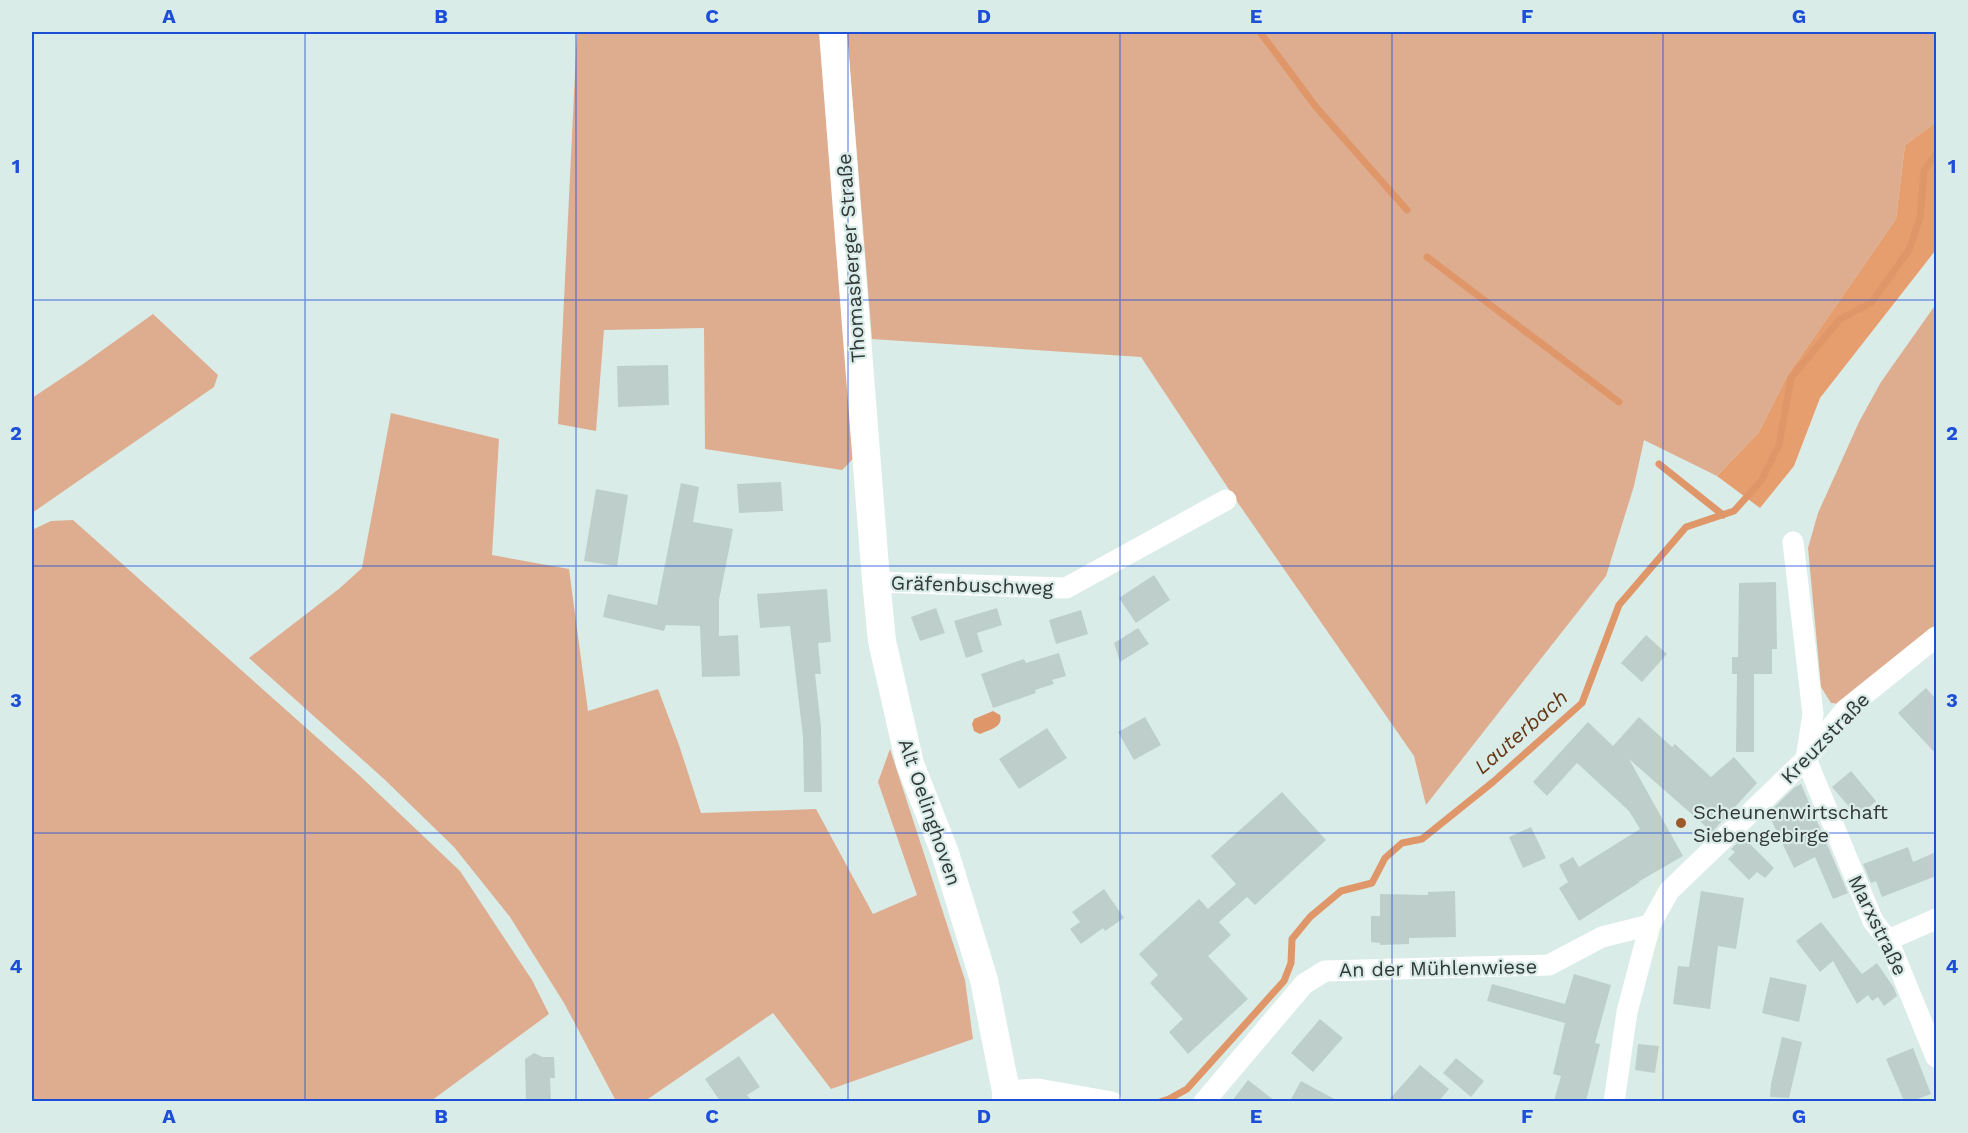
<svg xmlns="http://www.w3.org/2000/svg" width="1968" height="1133" font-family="'Work Sans',sans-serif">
	<rect width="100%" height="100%" fill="#daece8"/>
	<path fill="#dead8f" d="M 577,32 L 823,32 L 856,456 L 842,470 L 705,449 L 704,328 L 604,330 L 596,431 L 558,424 Z
		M 847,32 L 1936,32 L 1936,122 L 1905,145 L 1896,219 L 1787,376 L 1759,432 L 1717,476 L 1644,440 L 1634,486 L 1606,576 L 1426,805 L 1414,756 L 1238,503 L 1141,357 L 872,339 Z
		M 1936,304 L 1936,629 L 1841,704 L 1831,703 L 1821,687 L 1808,548 L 1818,513 L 1859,422 L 1881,382 Z
		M 153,314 L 218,375 L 214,387 L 32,513 L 32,398 L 83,364 Z
		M 391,413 L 499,439 L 492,555 L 569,569 L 588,711 L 658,689 L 679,745 L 701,813 L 816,809 L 873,914 L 917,895 L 878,782 L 890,749 L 965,980 L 973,1039 L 831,1089 L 773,1013 L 645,1101 L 616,1101 L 564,1003 L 510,917 L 454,847 L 384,779 L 249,658 L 340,588 L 362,568 Z
		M 73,520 L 359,775 L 460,871 L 532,980 L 549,1014 L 431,1101 L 32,1101 L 32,530 L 51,521 Z"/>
	<path fill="#e69e6f" d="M 1936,122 L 1935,251 L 1820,398 L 1794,466 L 1760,508 L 1717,476 L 1759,432 L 1787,376 L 1896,219 L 1905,145 Z"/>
	<path fill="#df9769" d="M 993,711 L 1000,715 C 1004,727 989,730 980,734 L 974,731 L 972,724 L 974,719 Z"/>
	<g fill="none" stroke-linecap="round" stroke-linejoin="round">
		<path stroke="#df9769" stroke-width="7" d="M 1260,32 L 1316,107 L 1407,210
			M 1427,257 L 1619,402
			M 1659,464 L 1723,515
			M 1160,1102 L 1169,1099 L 1187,1089 L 1284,981 L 1291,963 L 1292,939 L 1310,917 L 1341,891 L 1372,883 L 1385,858 L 1402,843 L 1422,839 L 1493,782 L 1582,703 L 1619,605 L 1686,527 L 1734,511 L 1761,481 L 1779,445 L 1791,378 L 1840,319 L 1871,303 L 1909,250 L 1920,218 L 1924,171 L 1936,154"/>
	</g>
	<path fill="#becfcb" d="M 668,365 L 669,405 L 618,407 L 617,366 Z
		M 781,482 L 783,511 L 739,513 L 737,484 Z
		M 681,483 L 699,487 L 693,522 L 733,529 L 719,600 L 719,636 L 738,635 L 740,676 L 702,677 L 700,626 L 666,625 L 664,631 L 603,617 L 608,594 L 657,605 Z
		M 596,489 L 628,495 L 617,566 L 584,561 Z
		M 1154,575 L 1170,600 L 1136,623 L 1119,598 Z
		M 1776,582 L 1777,649 L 1772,649 L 1772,674 L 1754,674 L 1754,752 L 1736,752 L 1737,674 L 1732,674 L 1732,657 L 1738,657 L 1739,583 Z
		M 827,589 L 831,642 L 818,643 L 821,674 L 815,674 L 821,727 L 822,792 L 804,792 L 803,737 L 790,626 L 760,628 L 757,594 Z
		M 936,608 L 945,633 L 920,641 L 911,617 Z
		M 997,608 L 1002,625 L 977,633 L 983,652 L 966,658 L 954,621 Z
		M 1081,610 L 1088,634 L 1056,644 L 1049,620 Z
		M 1138,628 L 1149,644 L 1120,662 L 1114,643 Z
		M 1646,635 L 1667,654 L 1642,682 L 1621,663 Z
		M 1059,653 L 1066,676 L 1052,680 L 1054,684 L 1035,690 L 1036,693 L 993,708 L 981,674 L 1024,659 L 1026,663 Z
		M 1926,688 L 1936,699 L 1936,754 L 1898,713 Z
		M 1145,717 L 1161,745 L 1134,760 L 1118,732 Z
		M 1639,717 L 1672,747 L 1675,744 L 1711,777 L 1734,757 L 1757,783 L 1712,832 L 1629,759 L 1683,856 L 1638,882 L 1640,882 L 1579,921 L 1559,888 L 1568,882 L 1559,865 L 1573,857 L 1579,867 L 1640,829 L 1629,811 L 1577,763 L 1547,796 L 1533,782 L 1588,722 L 1613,746 Z
		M 1047,728 L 1067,758 L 1019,789 L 999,759 Z
		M 1851,771 L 1876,801 L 1858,817 L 1832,787 Z
		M 1801,784 L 1848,893 L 1833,899 L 1815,857 L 1794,868 L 1768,813 L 1795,787 Z
		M 1282,792 L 1326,840 L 1255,905 L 1247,897 L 1219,922 L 1231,935 L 1208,956 L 1248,999 L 1188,1054 L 1169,1032 L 1183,1019 L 1150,983 L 1158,975 L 1139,954 L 1199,899 L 1208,909 L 1236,884 L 1211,856 Z
		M 1531,827 L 1546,858 L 1523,868 L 1509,837 Z
		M 1743,837 L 1774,868 L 1765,878 L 1757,872 L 1749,880 L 1728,859 L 1735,852 L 1731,849 Z
		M 1908,847 L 1913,862 L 1936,852 L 1936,876 L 1882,897 L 1876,881 L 1871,883 L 1863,864 Z
		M 1104,889 L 1124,918 L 1105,931 L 1103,928 L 1081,944 L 1070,929 L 1080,922 L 1072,912 Z
		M 1455,891 L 1456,937 L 1409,938 L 1409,944 L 1380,945 L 1380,943 L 1371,942 L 1371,916 L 1380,916 L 1380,894 L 1428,895 L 1428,892 Z
		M 1701,891 L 1744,898 L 1736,949 L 1718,946 L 1710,1009 L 1673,1004 L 1678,966 L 1689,967 Z
		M 1821,922 L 1862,974 L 1877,963 L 1894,988 L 1897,996 L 1884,1006 L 1878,997 L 1872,1001 L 1868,995 L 1857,1004 L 1833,961 L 1820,972 L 1796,941 Z
		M 1574,974 L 1611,985 L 1595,1043 L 1600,1044 L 1586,1101 L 1554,1101 L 1561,1076 L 1553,1074 L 1565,1023 L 1487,1001 L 1492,984 L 1565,1004 Z
		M 1770,977 L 1807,985 L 1799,1022 L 1762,1013 Z
		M 1320,1019 L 1343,1038 L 1313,1072 L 1291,1053 Z
		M 1782,1037 L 1802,1042 L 1789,1098 L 1770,1097 L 1771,1084 Z
		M 1638,1044 L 1659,1046 L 1655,1073 L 1635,1070 Z
		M 1913,1048 L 1931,1094 L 1912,1101 L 1904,1101 L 1886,1059 Z
		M 534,1053 L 543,1057 L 554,1057 L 555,1078 L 550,1078 L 551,1101 L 526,1101 L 525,1059 Z
		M 739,1056 L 760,1087 L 747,1095 L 752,1101 L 720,1101 L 705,1079 Z
		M 1456,1058 L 1484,1081 L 1471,1097 L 1443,1073 Z
		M 1420,1065 L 1449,1089 L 1439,1101 L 1388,1101 Z
		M 1248,1080 L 1275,1101 L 1232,1101 Z
		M 1301,1081 L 1338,1101 L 1290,1101 Z"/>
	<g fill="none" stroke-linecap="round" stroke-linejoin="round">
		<path stroke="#fff" stroke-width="21" d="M 1793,542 L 1813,714 L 1806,759 L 1873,921 L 1888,940 L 1936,1057
			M 876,582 L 1066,588 L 1226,500
			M 1888,940 L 1936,919
			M 1006,1091 L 1038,1089 L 1112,1102
			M 1204,1102 L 1304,984 L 1325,971 L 1549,965 L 1602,937 L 1650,925
			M 1614,1102 L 1627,1012 L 1650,925 L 1669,891 L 1806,759 L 1845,710 L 1936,637"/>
		<path stroke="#fff" stroke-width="28" d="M 833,32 L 876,580 L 882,641 L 910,764 L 945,853 L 984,980 L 1006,1091 L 1006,1102"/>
	</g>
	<path fill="none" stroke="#1d4ed8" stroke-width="1.5" stroke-opacity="0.55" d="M 305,32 L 305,1102M 576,32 L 576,1102M 848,32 L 848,1102M 1120,32 L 1120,1102M 1392,32 L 1392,1102M 1663,32 L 1663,1102M 32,300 L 1936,300M 32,566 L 1936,566M 32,833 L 1936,833"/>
	<circle fill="#9d5929" stroke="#daece8" stroke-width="2" cx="1681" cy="823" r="6"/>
	<g text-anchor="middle" stroke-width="4.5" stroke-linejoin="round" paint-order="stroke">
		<g font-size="20" fill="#323837" stroke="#daece8">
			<text transform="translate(851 258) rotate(-94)" y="7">Thomasberger Straße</text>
			<text transform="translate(972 585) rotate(2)" y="7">Gräfenbuschweg</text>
			<text transform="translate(1825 738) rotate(-46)" y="7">Kreuzstraße</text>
			<text transform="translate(930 812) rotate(71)" y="7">Alt Oelinghoven</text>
			<text transform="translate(1878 925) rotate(64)" y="7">Marxstraße</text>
			<text transform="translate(1438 968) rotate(-1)" y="7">An der Mühlenwiese</text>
		</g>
		<g font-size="20" fill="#323837" stroke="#daece8" text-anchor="start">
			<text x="1693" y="819">Scheunenwirtschaft<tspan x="1693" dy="23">Siebengebirge</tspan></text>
		</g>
		<g font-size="21" font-style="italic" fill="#663715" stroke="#daece8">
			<text transform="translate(1521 732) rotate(-41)" y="7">Lauterbach</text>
		</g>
	</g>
	<rect width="1968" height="1133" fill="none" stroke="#daece8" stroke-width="66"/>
	<rect x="33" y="33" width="1902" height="1067" fill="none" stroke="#1d4ed8" stroke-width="2"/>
	<g font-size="20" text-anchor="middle" font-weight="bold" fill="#1d4ed8">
		<text x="169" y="23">A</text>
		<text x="441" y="23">B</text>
		<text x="712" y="23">C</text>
		<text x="984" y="23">D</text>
		<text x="1256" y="23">E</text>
		<text x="1527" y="23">F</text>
		<text x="1799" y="23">G</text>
		<text x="16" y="173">1</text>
		<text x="1952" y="173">1</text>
		<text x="16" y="440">2</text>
		<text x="1952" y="440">2</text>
		<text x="16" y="707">3</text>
		<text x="1952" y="707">3</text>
		<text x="16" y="973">4</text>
		<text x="1952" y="973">4</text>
		<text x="169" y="1123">A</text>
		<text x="441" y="1123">B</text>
		<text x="712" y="1123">C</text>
		<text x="984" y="1123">D</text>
		<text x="1256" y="1123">E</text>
		<text x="1527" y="1123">F</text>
		<text x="1799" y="1123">G</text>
	</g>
</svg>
